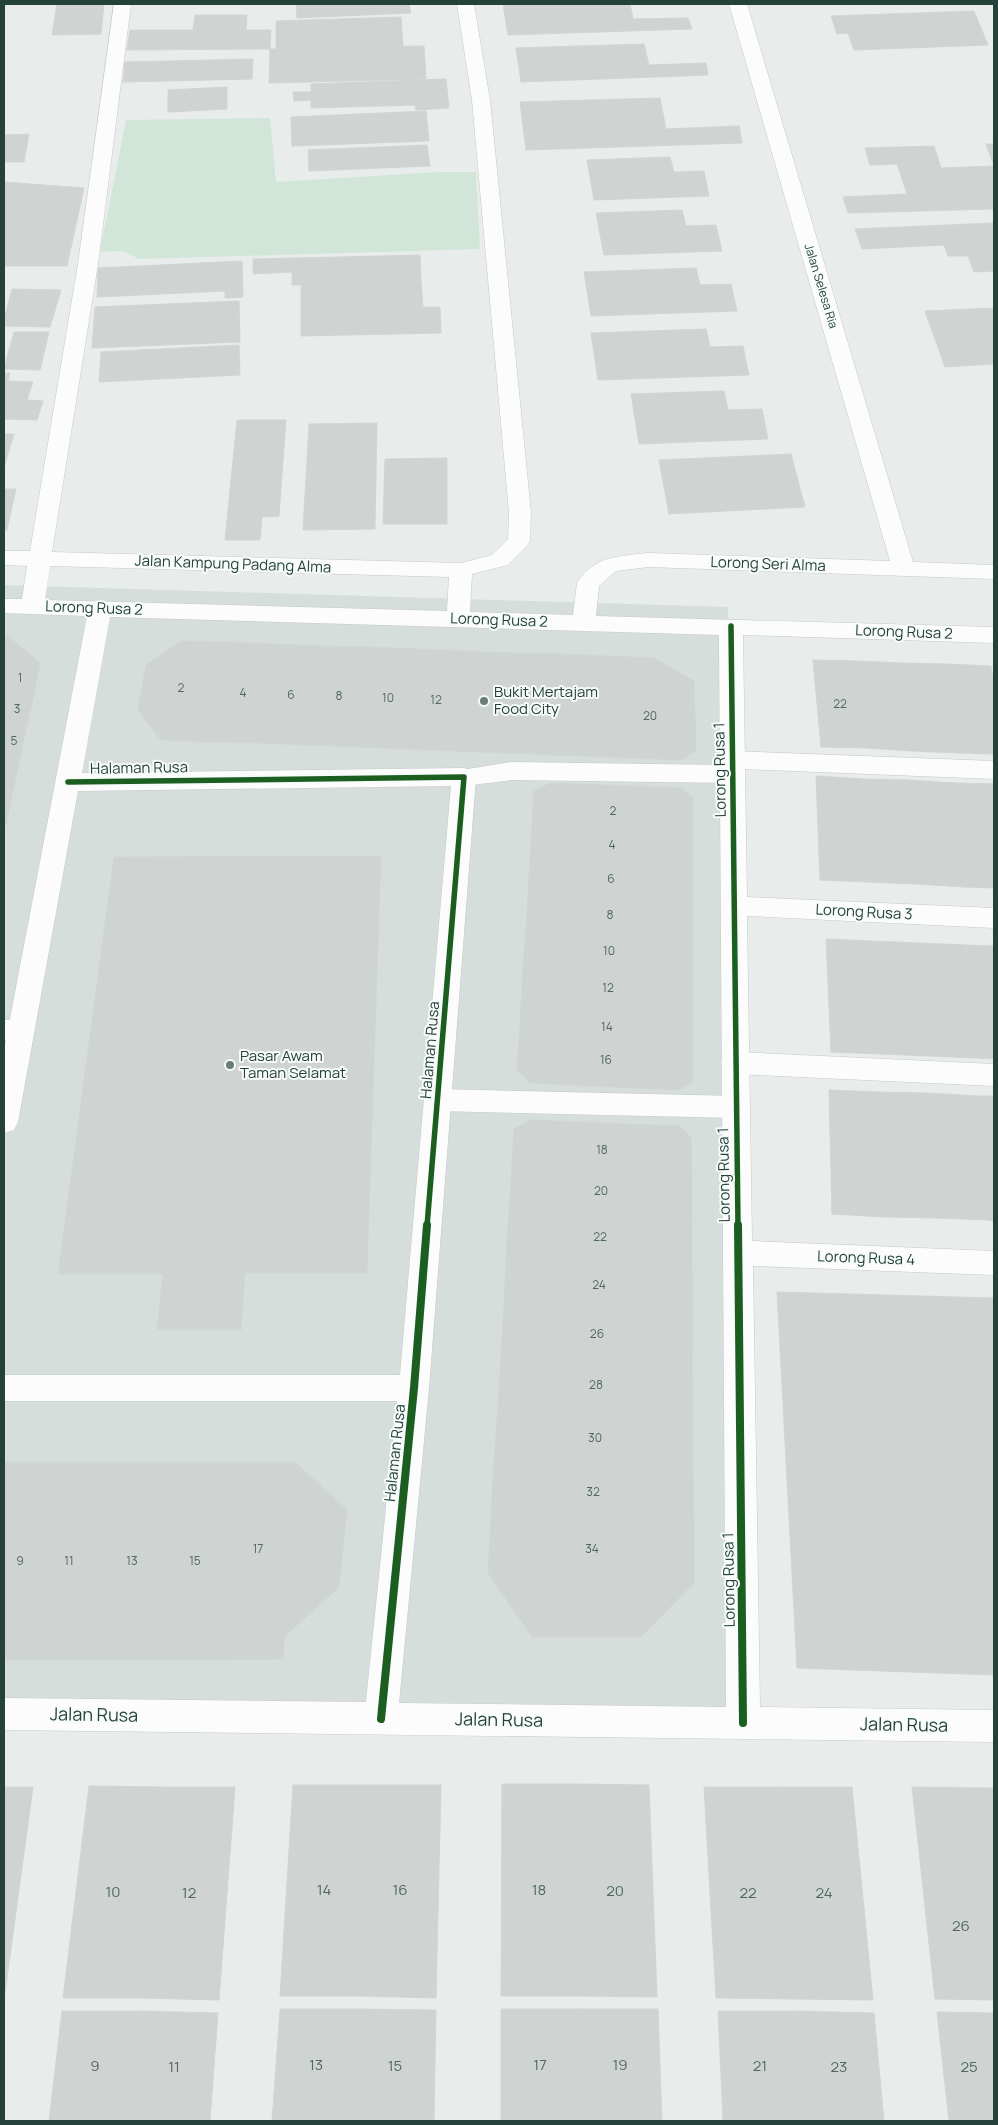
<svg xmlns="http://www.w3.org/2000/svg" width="998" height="2125" font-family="Manrope,sans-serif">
	<rect width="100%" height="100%" fill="#e8edeb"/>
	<path fill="#d6dedb" d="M 4,585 L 728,607 L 744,1720 L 4,1707 Z"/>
	<path fill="#d1e6d8" d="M 270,118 L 276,182 L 438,172 L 476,172 L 480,249 L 139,259 L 123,251 L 100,252 L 126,120 Z"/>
	<path fill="#cfd4d2" stroke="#d1d6d4" d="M 57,4 L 104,4 L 101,34 L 52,35 Z
		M 296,4 L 409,4 L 411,13 L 297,18 Z
		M 503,4 L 630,4 L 633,19 L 688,18 L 692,29 L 508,35 Z
		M 974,11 L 988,45 L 854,50 L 848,33 L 837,34 L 831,16 Z
		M 195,15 L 247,15 L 246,30 L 271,30 L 270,49 L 127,50 L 130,30 L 193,30 Z
		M 401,17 L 403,46 L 276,49 L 276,21 Z
		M 644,44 L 649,65 L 706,63 L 708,75 L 521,82 L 516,48 Z
		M 424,46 L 426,79 L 269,83 L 270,49 Z
		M 253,59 L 252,79 L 123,82 L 125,62 Z
		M 446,79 L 449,108 L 416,110 L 415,105 L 311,108 L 311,100 L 294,101 L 293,92 L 311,92 L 311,84 Z
		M 227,87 L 227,109 L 168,112 L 168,90 Z
		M 660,98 L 666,129 L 739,126 L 742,143 L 526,150 L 520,102 Z
		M 426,111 L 429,141 L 292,146 L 291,117 Z
		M 29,134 L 24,162 L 4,162 L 4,135 Z
		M 986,144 L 994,144 L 994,209 L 848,213 L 843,197 L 907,194 L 897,164 L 870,165 L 865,148 L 934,146 L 941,168 L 994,166 Z
		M 427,145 L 430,166 L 309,171 L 308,150 Z
		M 670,157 L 674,172 L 704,171 L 709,196 L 594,200 L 587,160 Z
		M 4,182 L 84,188 L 67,266 L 4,266 Z
		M 682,210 L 686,226 L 716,225 L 722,251 L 604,255 L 596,213 Z
		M 994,223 L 994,271 L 974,272 L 968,256 L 948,256 L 944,245 L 862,249 L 855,229 Z
		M 420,255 L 421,282 L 292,285 L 292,272 L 253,274 L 253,259 Z
		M 242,261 L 243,297 L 225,298 L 225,291 L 97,297 L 98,268 Z
		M 696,268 L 700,285 L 731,284 L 737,311 L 591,316 L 584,272 Z
		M 421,282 L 423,307 L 301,310 L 301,285 Z
		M 12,289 L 61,290 L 50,327 L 4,326 L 4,319 Z
		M 239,301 L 240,342 L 92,348 L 95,307 Z
		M 440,307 L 441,333 L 301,336 L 301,310 Z
		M 994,308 L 994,364 L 945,367 L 925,311 Z
		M 706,329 L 710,347 L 743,346 L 749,375 L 598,380 L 591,333 Z
		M 14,332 L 49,332 L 40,370 L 4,369 Z
		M 239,345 L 240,375 L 99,382 L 101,352 Z
		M 4,373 L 10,373 L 8,381 L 33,382 L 27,400 L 43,401 L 37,420 L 4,419 Z
		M 724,391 L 728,410 L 762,409 L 768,439 L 639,444 L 631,394 Z
		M 237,420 L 286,420 L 279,516 L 262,517 L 260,540 L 225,540 Z
		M 377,423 L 375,529 L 303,530 L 309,424 Z
		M 4,434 L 14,434 L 4,467 Z
		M 791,454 L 805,507 L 669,514 L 659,460 Z
		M 447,458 L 447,524 L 383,524 L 385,459 Z
		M 4,489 L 16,489 L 7,530 L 4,530 Z
		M 4,636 L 9,637 L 40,663 L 4,662 Z
		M 181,641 L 228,642 L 210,742 L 161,740 L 138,710 L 146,665 Z
		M 228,642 L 275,644 L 259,743 L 210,742 Z
		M 275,644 L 322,646 L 308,745 L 259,743 Z
		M 322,646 L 370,647 L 357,747 L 308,745 Z
		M 370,647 L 417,649 L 407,749 L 357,747 Z
		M 417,649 L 465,651 L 455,751 L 407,749 Z
		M 465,651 L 512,653 L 505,753 L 455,751 Z
		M 512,653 L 560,654 L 554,755 L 505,753 Z
		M 560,654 L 607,656 L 604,757 L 554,755 Z
		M 607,656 L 654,658 L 694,681 L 696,750 L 682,760 L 604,757 Z
		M 813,660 L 858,661 L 866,748 L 821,747 Z
		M 858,661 L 902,663 L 912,751 L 866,748 Z
		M 4,662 L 40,663 L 34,694 L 4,693 Z
		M 902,663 L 947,664 L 958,753 L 912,751 Z
		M 947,664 L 991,666 L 994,686 L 994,754 L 958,753 Z
		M 4,693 L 34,694 L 27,725 L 4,725 Z
		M 4,725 L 27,725 L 20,758 L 4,757 Z
		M 4,757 L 20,758 L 13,791 L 4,791 Z
		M 816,776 L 863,779 L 868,882 L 820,880 Z
		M 863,779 L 909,780 L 916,884 L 868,882 Z
		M 909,780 L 956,783 L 964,887 L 916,884 Z
		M 550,783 L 681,788 L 693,798 L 693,831 L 532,825 L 534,791 Z
		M 956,783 L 994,784 L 994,888 L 964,887 Z
		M 4,791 L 13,791 L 6,825 L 4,825 Z
		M 532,825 L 693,831 L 693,865 L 530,859 Z
		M 381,856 L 367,1273 L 245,1273 L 241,1330 L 157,1330 L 163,1274 L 58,1274 L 114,857 Z
		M 530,859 L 693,865 L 693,901 L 528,894 Z
		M 528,894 L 693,901 L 693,936 L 526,929 Z
		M 526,929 L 693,936 L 693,973 L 523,966 Z
		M 826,939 L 872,941 L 880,1054 L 831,1052 Z
		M 872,941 L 919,943 L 928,1056 L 880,1054 Z
		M 919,943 L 966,945 L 976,1058 L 928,1056 Z
		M 966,945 L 994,946 L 994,1059 L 976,1058 Z
		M 523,966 L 693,973 L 693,1011 L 521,1004 Z
		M 521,1004 L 693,1011 L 693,1050 L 519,1042 Z
		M 519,1042 L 693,1050 L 693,1081 L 679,1090 L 530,1083 L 517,1069 Z
		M 829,1090 L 878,1092 L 884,1217 L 832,1214 Z
		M 878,1092 L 928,1093 L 936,1218 L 884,1217 Z
		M 928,1093 L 977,1096 L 988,1220 L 936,1218 Z
		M 977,1096 L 994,1096 L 994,1221 L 988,1220 Z
		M 530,1120 L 679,1126 L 691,1137 L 692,1172 L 512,1164 L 514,1129 Z
		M 512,1164 L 692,1172 L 692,1217 L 509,1210 Z
		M 509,1210 L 692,1217 L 692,1265 L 506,1257 Z
		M 506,1257 L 692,1265 L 693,1314 L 504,1305 Z
		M 777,1292 L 994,1298 L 994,1675 L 797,1668 Z
		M 504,1305 L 693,1314 L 692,1364 L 501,1355 Z
		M 501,1355 L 692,1364 L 693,1416 L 498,1407 Z
		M 498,1407 L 693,1416 L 693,1470 L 494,1460 Z
		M 494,1460 L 693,1470 L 694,1525 L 491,1515 Z
		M 4,1462 L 50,1462 L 24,1660 L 4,1660 Z
		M 50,1462 L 111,1462 L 89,1660 L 24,1660 Z
		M 111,1462 L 173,1462 L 154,1660 L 89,1660 Z
		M 173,1462 L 234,1462 L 219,1660 L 154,1660 Z
		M 234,1462 L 295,1462 L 283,1659 L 219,1660 Z
		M 295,1462 L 347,1510 L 339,1587 L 284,1637 Z
		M 491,1515 L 694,1525 L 694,1583 L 488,1573 Z
		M 488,1573 L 694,1583 L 641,1637 L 532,1637 Z
		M 502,1784 L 575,1784 L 579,1996 L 501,1996 Z
		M 575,1784 L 649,1785 L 657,1997 L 579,1996 Z
		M 293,1785 L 366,1785 L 358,1996 L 280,1996 Z
		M 366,1785 L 441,1785 L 436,1998 L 358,1996 Z
		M 89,1786 L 162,1787 L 140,1998 L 63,1998 Z
		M 4,1787 L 33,1787 L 4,2000 Z
		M 162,1787 L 235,1787 L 219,2000 L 140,1998 Z
		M 704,1787 L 779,1787 L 794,1999 L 716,1998 Z
		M 779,1787 L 852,1787 L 873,2000 L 794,1999 Z
		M 912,1787 L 985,1788 L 994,1852 L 994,2000 L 935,1999 Z
		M 985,1788 L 994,1788 L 994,1852 Z
		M 280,2009 L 357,2009 L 353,2121 L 272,2121 Z
		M 357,2009 L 436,2010 L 434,2121 L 353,2121 Z
		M 501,2009 L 579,2009 L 581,2121 L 501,2121 Z
		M 579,2009 L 658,2009 L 662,2121 L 581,2121 Z
		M 62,2011 L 140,2011 L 129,2121 L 49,2121 Z
		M 140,2011 L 218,2013 L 210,2121 L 129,2121 Z
		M 718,2011 L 795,2011 L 803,2121 L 723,2121 Z
		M 795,2011 L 874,2013 L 884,2121 L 803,2121 Z
		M 937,2012 L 994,2013 L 994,2121 L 949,2121 Z"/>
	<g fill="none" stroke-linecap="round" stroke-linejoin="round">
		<g stroke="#c5cac8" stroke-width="1">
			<path id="service" d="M 732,751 L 994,761 L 994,779 L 741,769 L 744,774 L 741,780 L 732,783 L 511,780 L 464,786 L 455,783 L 452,777 L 455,771 L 511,762 L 723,765 L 720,760 L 723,754 Z
				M 4,1020 L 20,1020 L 30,1023 L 34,1030 L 30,1037 L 20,1040 L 4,1040 Z
				M 735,1052 L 994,1064 L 994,1086 L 735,1074 L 725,1071 L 721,1063 L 725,1055 Z
				M 438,1089 L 736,1096 L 746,1099 L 750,1107 L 746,1115 L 736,1118 L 438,1111 L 428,1108 L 424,1100 L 428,1092 Z"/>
		</g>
		<g stroke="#c5cac8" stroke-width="1">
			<path id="minor" d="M 114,4 L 131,4 L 98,264 L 52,552 L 461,563 L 492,555 L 508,539 L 509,513 L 472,100 L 457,4 L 474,4 L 490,100 L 531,513 L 530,541 L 527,546 L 508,565 L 472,574 L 470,612 L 573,615 L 577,583 C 594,556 619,556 648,553 L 890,561 L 729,4 L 747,4 L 913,562 L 994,565 L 994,579 L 648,567 L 616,571 L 599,586 L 596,616 L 994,627 L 994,643 L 743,635 L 747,897 L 994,908 L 994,928 L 747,916 L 752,1241 L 994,1251 L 994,1275 L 753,1266 L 760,1707 L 994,1710 L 994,1742 L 4,1730 L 4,1698 L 366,1702 L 397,1401 L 4,1401 L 4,1375 L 400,1375 L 451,786 L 78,791 L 18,1122 L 14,1130 L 4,1133 L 4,1050 L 87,616 L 4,613 L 4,599 L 22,599 L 27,566 L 4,565 L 4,551 L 30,551 L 78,264 ZM 50,566 L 449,577 L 447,611 L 45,600 ZM 110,617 L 719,635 L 726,1707 L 399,1703 L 429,1388 L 476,777 L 473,771 L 464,768 L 82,773 Z"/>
		</g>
		<use href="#service" fill="#fcfcfc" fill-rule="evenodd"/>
		<use href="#minor" fill="#fcfcfc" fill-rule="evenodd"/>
		<g stroke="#f7fbf9" stroke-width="9">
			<path id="cycleway-far1" d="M 731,626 L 738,1226
				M 68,782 L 464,777 L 427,1226"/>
		</g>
		<g stroke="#f7fbf9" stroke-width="11">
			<path id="cycleway" d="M 738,1225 L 743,1723
				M 381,1719 L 414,1388 L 427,1225"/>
		</g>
		<use href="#cycleway-far1" stroke="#1b5e20" stroke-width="5.5"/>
		<use href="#cycleway" stroke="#1b5e20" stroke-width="8"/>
	</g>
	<g fill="#697e78" stroke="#f7fbf9" stroke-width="2">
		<circle cx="484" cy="701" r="5"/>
		<circle cx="230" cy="1065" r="5"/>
	</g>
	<g text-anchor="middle" stroke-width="4" stroke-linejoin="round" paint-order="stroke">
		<g font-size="12" fill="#24423a" stroke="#f7fbf9">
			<text transform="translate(821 286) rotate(73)" y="4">Jalan Selesa Ria</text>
		</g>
		<g font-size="12" fill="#506761">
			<text x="20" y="682">1</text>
			<text x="181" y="692">2</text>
			<text x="243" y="697">4</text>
			<text x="291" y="699">6</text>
			<text x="339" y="700">8</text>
			<text x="388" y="702">10</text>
			<text x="436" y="704">12</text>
			<text x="840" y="708">22</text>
			<text x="17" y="713">3</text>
			<text x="650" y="720">20</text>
			<text x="14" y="745">5</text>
			<text x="613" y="815">2</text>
			<text x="612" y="849">4</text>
			<text x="611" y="883">6</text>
			<text x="610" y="919">8</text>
			<text x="609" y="955">10</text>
			<text x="608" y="992">12</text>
			<text x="607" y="1031">14</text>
			<text x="606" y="1064">16</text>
			<text x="602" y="1154">18</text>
			<text x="601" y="1195">20</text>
			<text x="600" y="1241">22</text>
			<text x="599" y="1289">24</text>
			<text x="597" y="1338">26</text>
			<text x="596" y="1389">28</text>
			<text x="595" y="1442">30</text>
			<text x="593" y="1496">32</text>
			<text x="258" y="1553">17</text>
			<text x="592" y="1553">34</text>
			<text x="20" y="1565">9</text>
			<text x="69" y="1565">11</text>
			<text x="132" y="1565">13</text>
			<text x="195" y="1565">15</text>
		</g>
		<g font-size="15" fill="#24423a" stroke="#f7fbf9">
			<text transform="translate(233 564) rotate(2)" y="5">Jalan Kampung Padang Alma</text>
			<text transform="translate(768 564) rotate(2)" y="5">Lorong Seri Alma</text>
			<text transform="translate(94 608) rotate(2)" y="5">Lorong Rusa 2</text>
			<text transform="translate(499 620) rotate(2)" y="5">Lorong Rusa 2</text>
			<text transform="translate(904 632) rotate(2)" y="5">Lorong Rusa 2</text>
			<text transform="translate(139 768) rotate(-1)" y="5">Halaman Rusa</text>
			<text transform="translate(720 770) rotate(-91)" y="5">Lorong Rusa 1</text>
			<text transform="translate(864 912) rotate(3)" y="5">Lorong Rusa 3</text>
			<text transform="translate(430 1050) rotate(-85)" y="5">Halaman Rusa</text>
			<text transform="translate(724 1175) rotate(-91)" y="5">Lorong Rusa 1</text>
			<text transform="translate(866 1258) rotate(2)" y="5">Lorong Rusa 4</text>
			<text transform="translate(395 1453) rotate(-84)" y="5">Halaman Rusa</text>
			<text transform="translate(729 1580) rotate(-91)" y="5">Lorong Rusa 1</text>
		</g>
		<g font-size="15" fill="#24423a" stroke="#f7fbf9" text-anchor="start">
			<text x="494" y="697">Bukit Mertajam<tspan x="494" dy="17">Food City</tspan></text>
			<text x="240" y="1061">Pasar Awam<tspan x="240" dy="17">Taman Selamat</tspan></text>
		</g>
		<g font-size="15" fill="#506761">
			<text x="324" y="1895">14</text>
			<text x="400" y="1895">16</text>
			<text x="539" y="1895">18</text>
			<text x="615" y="1896">20</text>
			<text x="113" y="1897">10</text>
			<text x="189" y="1898">12</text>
			<text x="748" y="1898">22</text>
			<text x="824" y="1898">24</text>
			<text x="961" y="1931">26</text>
			<text x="316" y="2070">13</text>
			<text x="540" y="2070">17</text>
			<text x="620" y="2070">19</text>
			<text x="95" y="2071">9</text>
			<text x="395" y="2071">15</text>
			<text x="760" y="2071">21</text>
			<text x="174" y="2072">11</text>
			<text x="839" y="2072">23</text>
			<text x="969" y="2072">25</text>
		</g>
		<g font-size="18" fill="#24423a" stroke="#f7fbf9">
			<text transform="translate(94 1715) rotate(1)" y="6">Jalan Rusa</text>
			<text transform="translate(499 1720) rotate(1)" y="6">Jalan Rusa</text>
			<text transform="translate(904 1725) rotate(1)" y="6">Jalan Rusa</text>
		</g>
	</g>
	<rect width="998" height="2125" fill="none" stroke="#24423a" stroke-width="10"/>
</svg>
